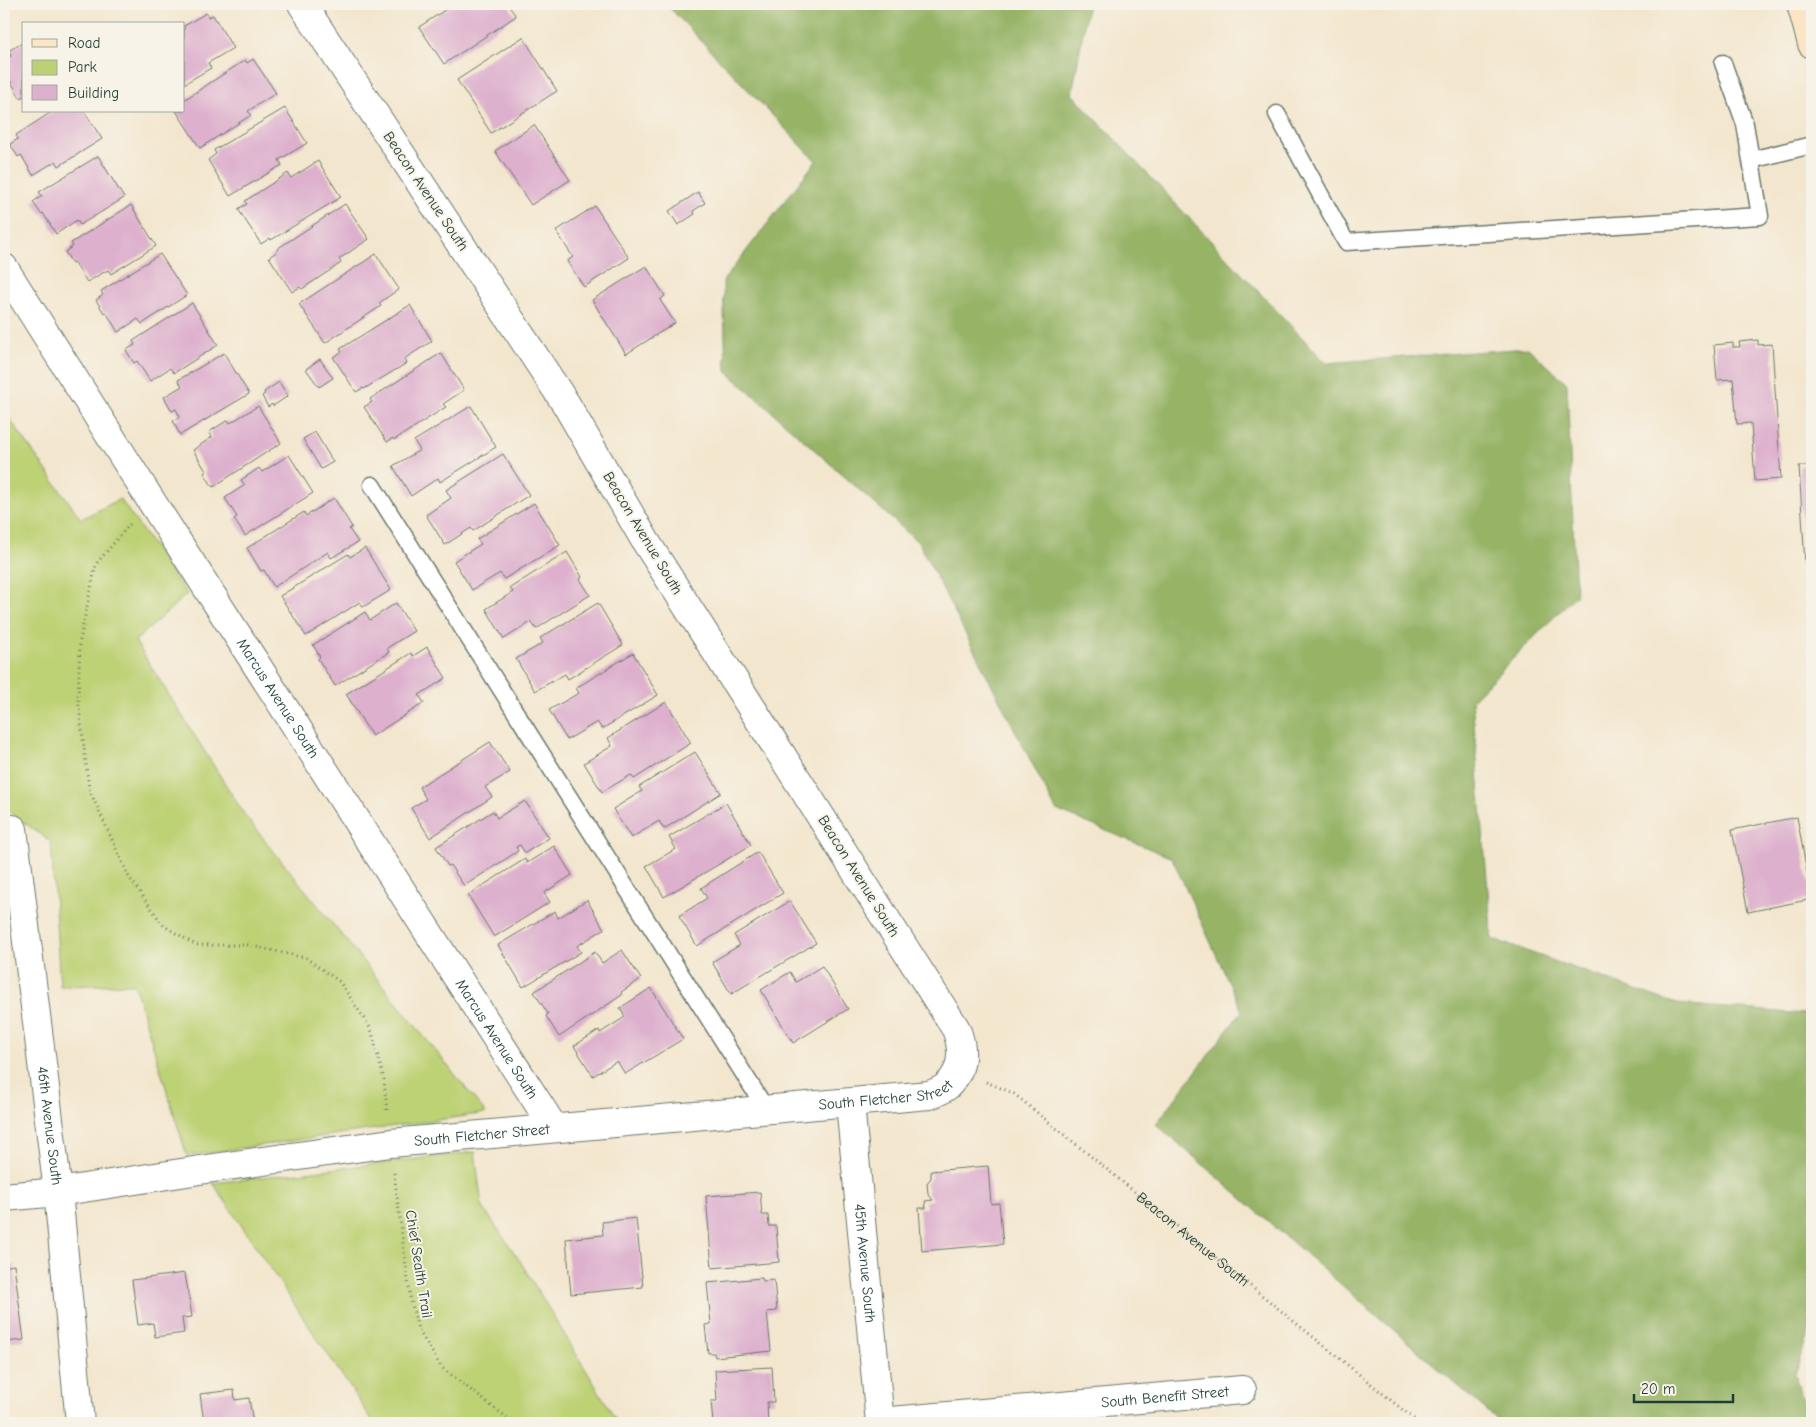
<svg xmlns="http://www.w3.org/2000/svg" width="1816" height="1427" font-family="'Comic Neue',sans-serif">
	<rect width="100%" height="100%" fill="#f7f3e8"/>
	<filter id="ink" filterUnits="userSpaceOnUse"><feTurbulence type="fractalNoise" baseFrequency=".02" numOctaves="2"/><feDisplacementMap in="SourceGraphic" scale="10" xChannelSelector="R" yChannelSelector="G"/><feConvolveMatrix kernelMatrix="1 2 1 2 8 2 1 2 1" color-interpolation-filters="sRGB"/></filter>
	<filter id="wash" filterUnits="userSpaceOnUse"><feTurbulence type="fractalNoise" baseFrequency=".0096" numOctaves="4" result="noise"/><feDisplacementMap in="SourceGraphic" scale="20" xChannelSelector="R" yChannelSelector="G"/><feGaussianBlur stdDeviation="1.12" result="paint"/><feColorMatrix in="noise" values="0 0 0 0 0 0 0 0 0 0 0 0 0 0 0 0 0 1.4 0 .05"/><feComposite in="paint" operator="in"/></filter>
	<g filter="url(#wash)">
		<rect width="100%" height="100%" fill="#f3e6ce"/>
		<path fill="#bdd174" stroke="#6e8754" d="M 4,411 L 81,519 L 120,499 L 187,594 L 135,641 L 246,817 L 486,1113 L 187,1156 L 134,984 L 60,986 L 51,842 L 4,808 Z
			M 475,1152 L 482,1206 L 520,1261 L 618,1423 L 374,1423 L 213,1183 Z"/>
		<path fill="#96b366" stroke="#5a784d" d="M 666,4 L 1088,4 L 1072,94 L 1326,363 L 1528,348 L 1567,383 L 1576,595 L 1472,700 L 1492,939 L 1676,1004 L 1806,1014 L 1812,1031 L 1812,1323 L 1795,1374 L 1808,1423 L 1501,1423 L 1156,1124 L 1242,1011 L 1172,858 L 1056,810 L 919,543 L 726,371 L 723,281 L 816,161 Z"/>
		<g id="blocks">
			<path fill="#ddb0cd" d="M 454,4 L 507,4 L 516,16 L 444,64 L 419,27 Z
				M 206,13 L 208,17 L 213,15 L 233,48 L 208,63 L 211,68 L 184,84 L 184,26 Z
				M 523,37 L 557,91 L 491,133 L 457,80 Z
				M 24,42 L 24,96 L 20,98 L 4,69 L 4,60 L 11,56 L 8,51 Z
				M 253,59 L 276,93 L 248,111 L 251,115 L 200,148 L 176,111 L 184,111 L 184,100 L 245,60 L 247,63 Z
				M 285,108 L 307,143 L 279,160 L 282,165 L 230,196 L 208,160 L 216,154 L 214,150 Z
				M 53,111 L 84,111 L 102,139 L 59,166 L 56,161 L 33,175 L 21,155 L 18,157 L 10,144 L 18,139 L 16,135 Z
				M 534,125 L 570,180 L 531,205 L 495,151 Z
				M 98,156 L 124,198 L 80,225 L 77,220 L 56,234 L 43,213 L 41,214 L 33,202 L 42,196 L 39,192 Z
				M 318,161 L 341,197 L 271,240 L 270,238 L 261,244 L 238,209 L 247,204 L 245,201 L 288,173 L 291,178 Z
				M 698,192 L 705,203 L 693,211 L 695,214 L 678,225 L 669,211 Z
				M 345,204 L 369,239 L 339,259 L 341,263 L 302,289 L 300,287 L 292,292 L 269,257 L 278,251 L 277,249 Z
				M 131,205 L 156,246 L 111,274 L 108,270 L 87,282 L 74,262 L 72,263 L 65,252 L 73,246 L 71,243 Z
				M 595,206 L 629,258 L 584,287 L 567,261 L 573,257 L 556,231 Z
				M 160,254 L 187,295 L 142,324 L 138,319 L 118,332 L 106,312 L 104,313 L 96,300 L 103,295 L 101,291 Z
				M 376,254 L 399,289 L 379,303 L 381,306 L 325,343 L 299,304 Z
				M 646,266 L 665,296 L 660,300 L 675,323 L 626,354 L 592,300 Z
				M 192,303 L 218,345 L 174,373 L 170,368 L 150,381 L 137,361 L 134,363 L 126,350 L 135,345 L 133,341 Z
				M 410,305 L 432,341 L 404,359 L 407,363 L 364,389 L 363,388 L 356,392 L 333,357 L 342,352 L 340,349 Z
				M 1758,340 L 1758,345 L 1772,344 L 1781,479 L 1755,481 L 1751,423 L 1737,424 L 1733,379 L 1717,380 L 1714,345 L 1733,343 L 1733,347 L 1740,347 L 1739,342 Z
				M 224,353 L 249,394 L 180,435 L 173,421 L 180,417 L 176,409 L 172,411 L 164,397 L 182,386 L 178,380 Z
				M 441,353 L 464,390 L 443,404 L 446,407 L 394,440 L 393,438 L 387,442 L 364,407 L 372,402 L 370,399 Z
				M 320,359 L 333,378 L 319,387 L 306,369 Z
				M 279,382 L 288,396 L 273,406 L 272,404 L 268,407 L 262,396 L 265,394 L 264,392 Z
				M 258,406 L 281,443 L 213,487 L 204,473 L 206,471 L 193,450 L 212,437 L 209,432 L 228,420 L 230,423 Z
				M 471,406 L 496,447 L 440,482 L 438,478 L 411,496 L 393,466 L 420,450 L 414,441 Z
				M 315,432 L 333,462 L 321,469 L 303,439 Z
				M 503,454 L 529,495 L 473,531 L 471,528 L 445,545 L 426,515 L 451,498 L 446,490 Z
				M 289,455 L 313,493 L 245,536 L 234,519 L 237,517 L 225,498 L 245,485 L 241,480 L 259,468 L 262,472 Z
				M 1799,466 L 1812,466 L 1812,563 L 1805,564 Z
				M 334,498 L 352,527 L 349,529 L 358,542 L 331,558 L 328,552 L 274,587 L 264,570 L 261,571 L 247,548 L 304,512 L 306,516 Z
				M 534,503 L 560,545 L 504,579 L 500,573 L 472,590 L 454,561 L 481,544 L 477,539 Z
				M 365,548 L 391,590 L 363,607 L 360,602 L 306,636 L 280,596 L 348,554 L 350,557 Z
				M 567,552 L 582,577 L 580,579 L 590,595 L 536,629 L 531,622 L 504,639 L 486,609 L 513,592 L 510,588 Z
				M 396,603 L 414,631 L 387,648 L 389,652 L 335,686 L 318,659 L 320,657 L 313,645 L 365,612 L 370,620 Z
				M 598,603 L 623,645 L 568,679 L 565,674 L 535,691 L 516,659 L 543,643 L 540,638 Z
				M 427,647 L 446,678 L 419,695 L 424,703 L 372,736 L 346,694 L 411,653 L 413,656 Z
				M 633,653 L 658,695 L 602,729 L 597,722 L 567,740 L 549,710 L 579,693 L 576,688 Z
				M 666,702 L 691,743 L 634,779 L 631,775 L 602,792 L 584,763 L 612,746 L 608,738 Z
				M 490,742 L 510,772 L 485,787 L 492,797 L 430,838 L 411,808 L 426,799 L 419,787 Z
				M 695,752 L 721,793 L 664,829 L 659,821 L 631,838 L 613,809 L 642,791 L 639,787 Z
				M 525,801 L 549,838 L 525,853 L 520,845 L 516,847 L 518,851 L 464,886 L 450,865 L 448,866 L 436,847 L 493,811 L 497,818 Z
				M 726,803 L 751,845 L 664,897 L 646,866 L 676,849 L 669,837 Z
				M 1797,817 L 1812,899 L 1748,912 L 1732,830 Z
				M 554,846 L 572,875 L 544,893 L 550,902 L 494,937 L 468,895 L 525,859 L 527,863 Z
				M 758,852 L 783,893 L 697,946 L 679,916 L 707,898 L 701,888 Z
				M 587,900 L 604,929 L 577,946 L 581,952 L 523,987 L 498,945 L 555,911 L 558,918 Z
				M 790,901 L 816,943 L 731,994 L 712,962 L 740,945 L 734,935 Z
				M 1807,941 L 1812,941 L 1812,983 L 1811,983 Z
				M 622,950 L 641,979 L 621,992 L 622,995 L 559,1037 L 546,1016 L 548,1014 L 534,992 L 595,952 L 602,963 Z
				M 822,966 L 848,1009 L 793,1043 L 761,990 L 790,972 L 796,982 Z
				M 651,988 L 683,1039 L 625,1074 L 617,1061 L 593,1076 L 574,1046 L 599,1030 L 600,1033 L 625,1017 L 620,1008 Z
				M 988,1166 L 991,1204 L 999,1203 L 1003,1244 L 922,1251 L 919,1208 L 926,1208 L 925,1201 L 933,1200 L 928,1194 L 927,1183 L 931,1178 L 931,1171 Z
				M 760,1192 L 762,1215 L 768,1215 L 769,1226 L 776,1226 L 779,1262 L 712,1268 L 706,1196 Z
				M 636,1218 L 643,1287 L 571,1294 L 566,1239 L 603,1235 L 602,1222 Z
				M 14,1265 L 24,1340 L 4,1342 L 4,1267 Z
				M 185,1273 L 192,1317 L 182,1318 L 184,1333 L 155,1337 L 153,1323 L 138,1325 L 132,1280 Z
				M 762,1278 L 763,1281 L 774,1280 L 777,1311 L 767,1312 L 771,1351 L 715,1357 L 714,1353 L 708,1353 L 705,1325 L 711,1324 L 707,1283 Z
				M 772,1367 L 774,1402 L 767,1402 L 768,1423 L 713,1423 L 711,1401 L 717,1401 L 715,1370 Z
				M 234,1390 L 235,1400 L 249,1398 L 253,1423 L 204,1423 L 200,1394 Z"/>
		</g>
	</g>
	<g filter="url(#ink)">
		<use href="#blocks" fill-opacity="0" stroke="#69786a" stroke-width="1"/>
		<g fill="none" stroke-linecap="round" stroke-linejoin="round">
			<g stroke="#69786a" stroke-width="19">
				<path id="lane" d="M 1277,114 L 1346,242 L 1760,216 L 1745,124 L 1723,63
					M 1751,160 L 1812,145
					M 372,485 L 766,1109"/>
			</g>
			<g stroke="#69786a" stroke-width="30">
				<g id="street">
					<path id="s2" d="M 4,268 L 150,499 L 554,1128"/>
					<path id="s3" d="M 13,829 L 58,1192 L 80,1423"/>
					<path id="s4" d="M 850,1103 L 880,1423"/>
					<path id="s5" d="M 4,1197 L 58,1192 L 200,1170 L 391,1143 L 929,1095 C 935,1093 942,1090 947,1086 C 964,1070 964,1049 956,1029 L 646,542 L 566,404 L 302,4"/>
					<path id="s6" d="M 880,1422 L 1242,1390"/>
				</g>
			</g>
			<g stroke="#69786a" stroke-width="30">
				<path id="secondary" d="M 1801,4 L 1812,44"/>
			</g>
			<g stroke="#69786a" stroke-width="3" stroke-dasharray="1 4" stroke-linecap="butt">
				<path d="M 130,524 L 96,564 L 80,640 L 78,698 L 89,789 L 129,877 L 164,926 L 196,945 L 248,945 L 306,958 L 340,982 L 371,1029 L 384,1080 L 387,1112"/>
				<path id="s1" d="M 986,1082 L 1013,1093 L 1419,1423"/>
				<path d="M 394,1173 L 410,1296 L 418,1329 L 441,1367 L 514,1423"/>
			</g>
			<use href="#lane" stroke="#fff" stroke-width="16"/>
			<use href="#street" stroke="#fff" stroke-width="28"/>
			<use href="#secondary" stroke="#fce5c4" stroke-width="28"/>
		</g>
	</g>
	<g text-anchor="middle" stroke-width="4" stroke-linejoin="round" paint-order="stroke">
		<g font-size="15" fill="#1f3d34" stroke="#f7f3e8">
			<text transform="translate(426 191) rotate(56)" y="5">Beacon Avenue South</text>
			<text transform="translate(643 533) rotate(59)" y="5">Beacon Avenue South</text>
			<text dy="5" stroke="none"><textPath href="#s2" startOffset="510">Marcus Avenue South</textPath></text>
			<text transform="translate(859 876) rotate(58)" y="5">Beacon Avenue South</text>
			<text dy="5" stroke="none"><textPath href="#s2" startOffset="915">Marcus Avenue South</textPath></text>
			<text dy="5" stroke="none"><textPath href="#s5" startOffset="888">South Fletcher Street</textPath></text>
			<text dy="5" stroke="none"><textPath href="#s3" startOffset="299">46th Avenue South</textPath></text>
			<text dy="5" stroke="none"><textPath href="#s5" startOffset="482">South Fletcher Street</textPath></text>
			<text dy="5" stroke="none"><textPath href="#s1" startOffset="261">Beacon Avenue South</textPath></text>
			<text dy="5" stroke="none"><textPath href="#s4" startOffset="161">45th Avenue South</textPath></text>
			<text transform="translate(419 1264) rotate(81)" y="5">Chief Sealth Trail</text>
			<text dy="5" stroke="none"><textPath href="#s6" startOffset="286">South Benefit Street</textPath></text>
		</g>
	</g>
	<rect width="1816" height="1427" fill="none" stroke="#f7f3e8" stroke-width="20"/>
	<rect x="22" y="22" width="162" height="90" fill="#f7f3e8" stroke="#a1aaa0"/>
	<rect x="32" y="39" width="25" height="8" fill="#fce5c4" stroke="#a1aaa0"/>
	<text x="68" y="48" font-size="15" fill="#1f3d34">Road</text>
	<rect x="32" y="60" width="25" height="15" fill="#bdd174" stroke="#a1aaa0"/>
	<text x="68" y="72" font-size="15" fill="#1f3d34">Park</text>
	<rect x="32" y="85" width="25" height="15" fill="#ddb0cd" stroke="#a1aaa0"/>
	<text x="68" y="98" font-size="15" fill="#1f3d34">Building</text>
	<path d="M1634 1394v8h99v-8" fill="none" stroke="#1f3d34" stroke-width="2.5"/>
	<text x="1641" y="1394" font-size="15" fill="#1f3d34" stroke="#f7f3e8" stroke-width="4" paint-order="stroke">20 m</text>
</svg>
